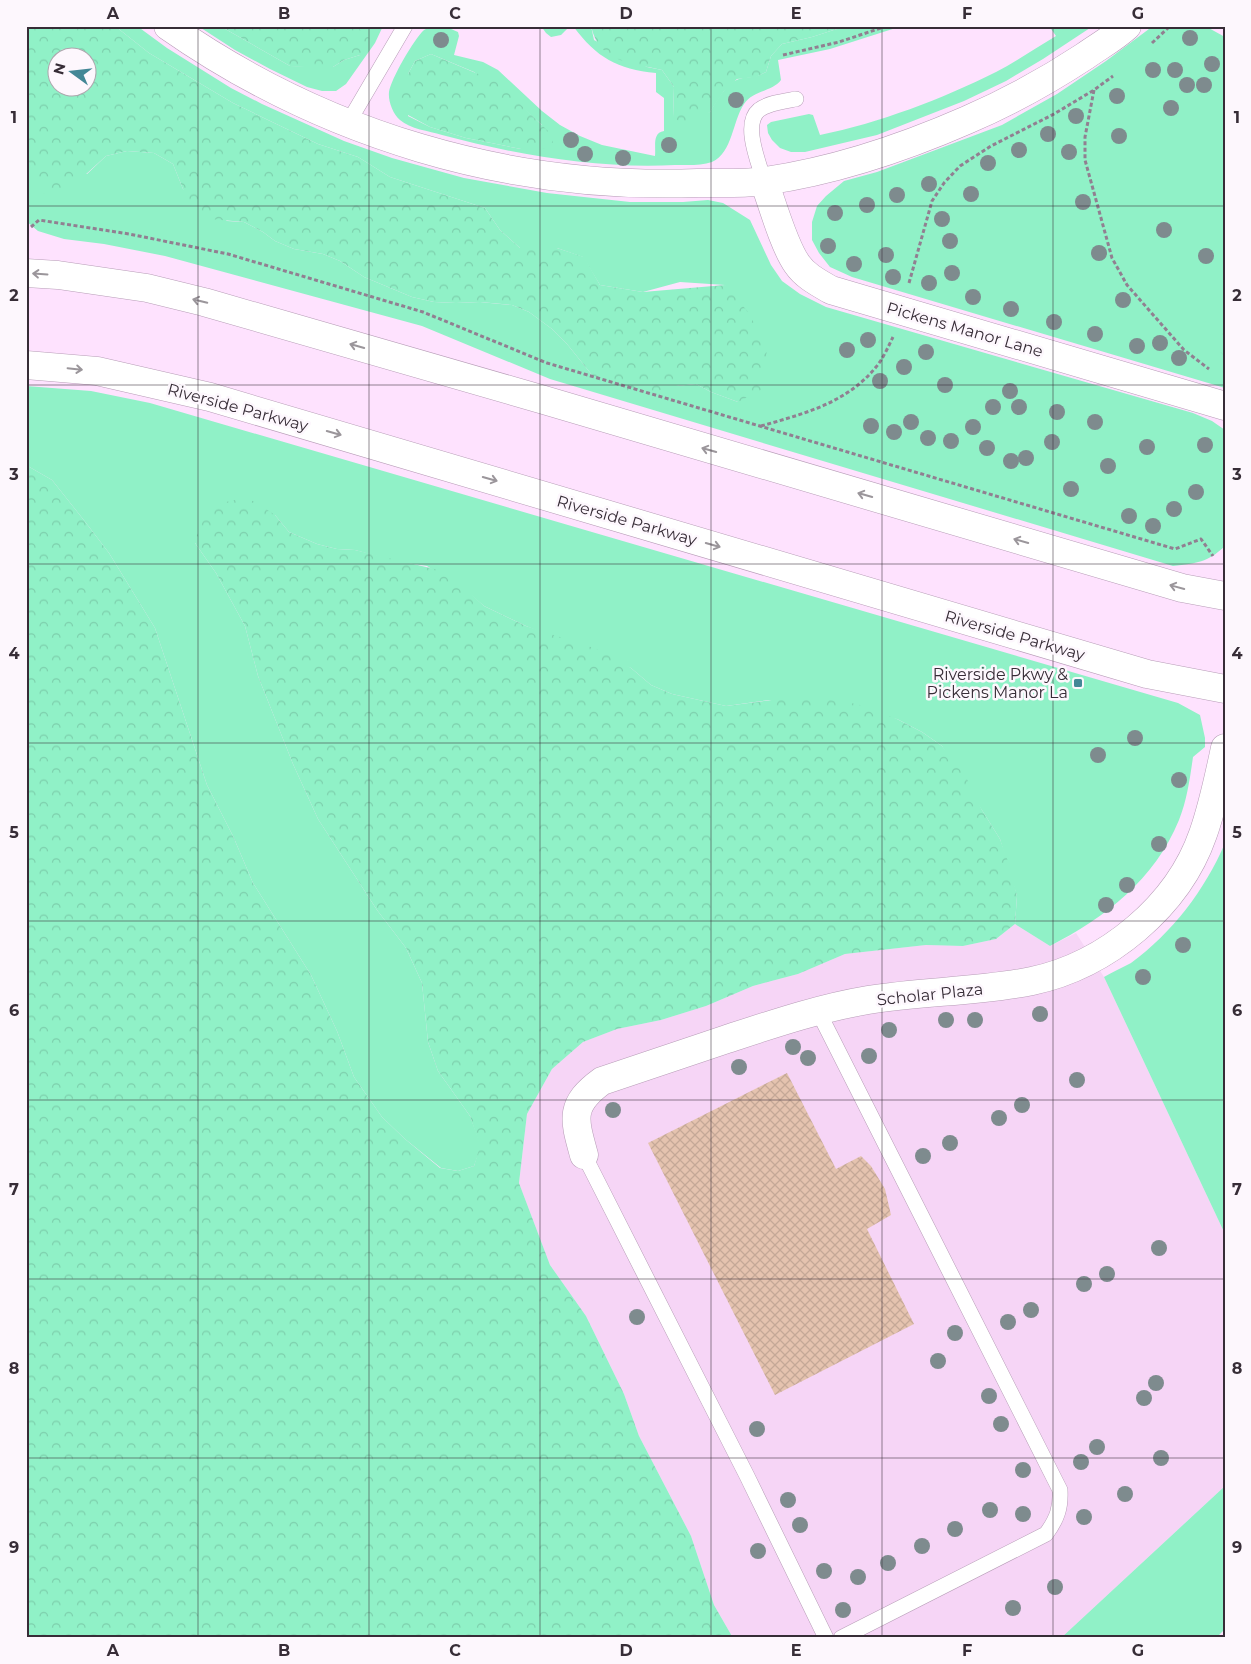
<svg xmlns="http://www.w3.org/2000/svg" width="1251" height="1664" font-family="Montserrat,sans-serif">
	<defs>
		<pattern id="forest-crowns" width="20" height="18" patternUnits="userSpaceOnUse" patternTransform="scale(1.25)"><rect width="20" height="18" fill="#90f1c7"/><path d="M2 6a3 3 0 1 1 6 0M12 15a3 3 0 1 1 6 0" fill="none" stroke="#7dcfac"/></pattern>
		<pattern id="building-cross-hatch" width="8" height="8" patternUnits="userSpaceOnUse" patternTransform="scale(1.25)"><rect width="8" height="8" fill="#e5c3af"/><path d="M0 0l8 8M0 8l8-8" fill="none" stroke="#c5a897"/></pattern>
	</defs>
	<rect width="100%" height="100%" fill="#fee2fe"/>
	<path fill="#f6d5f6" d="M 1015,924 L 1050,946 L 1076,933 L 1104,977 L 1225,1234 L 1225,1486 L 1061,1638 L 733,1638 L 714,1605 L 691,1536 L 639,1436 L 624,1394 L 586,1316 L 550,1265 L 519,1183 L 527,1114 L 552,1069 L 583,1042 L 617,1029 L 661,1020 L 706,1006 L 753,986 L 798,974 L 845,954 L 926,945 L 963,946 L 996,939 Z"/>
	<path fill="#90f1c7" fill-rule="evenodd" d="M 115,26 L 137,26 L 167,48 L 231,88 L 262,104 L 344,141 L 392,158 L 464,178 L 547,193 L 630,202 L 683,202 L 708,200 L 723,203 L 750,220 L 771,265 L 782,281 L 800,294 L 826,307 L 1193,413 L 1212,421 L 1225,430 L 1225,546 C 1207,563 1197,563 1173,566 L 550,379 L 422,326 L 165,256 L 104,244 L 64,239 L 38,231 L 26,221 L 26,154 L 33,169 L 87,174 L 106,156 L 127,151 L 154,153 L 173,164 L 183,189 L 227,221 L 244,222 L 263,232 L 275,241 L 294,249 L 323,254 L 340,261 L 364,277 L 412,297 L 434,302 L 456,303 L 480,302 L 500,304 L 512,305 L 529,312 L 552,329 L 567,344 L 592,375 L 676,386 L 696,384 L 711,392 L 738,402 L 725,285 L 680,282 L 643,292 L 600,285 L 583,257 L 557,248 L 520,248 L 500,230 L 485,208 L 390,177 L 358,157 L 318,144 L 233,103 L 149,53 Z
		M 198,26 L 220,26 L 290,66 L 333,67 L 344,60 L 360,55 L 356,26 L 383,26 L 375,43 L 346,84 L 336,91 L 322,91 L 307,87 L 270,69 L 235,50 Z
		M 435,26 L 451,29 L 458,32 L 459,36 L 454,55 L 483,62 L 498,70 L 542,111 L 560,125 L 580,136 L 602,145 L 655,156 C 656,146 652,133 664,131 L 664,98 L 656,92 L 656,73 C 617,69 597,58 573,26 L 591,26 L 594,40 L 647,67 L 662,70 L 674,87 L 673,117 L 710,112 C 717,101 726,83 739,79 C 751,76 753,79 766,72 L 771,56 L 782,44 L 812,37 L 846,26 L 902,26 L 830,49 L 778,60 L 781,80 C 772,92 753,90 744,104 C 732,122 733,152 712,162 C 701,166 687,165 675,165 C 597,169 517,155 442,135 C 429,131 410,129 400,120 C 393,114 388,101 389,92 C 391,79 414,39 424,30 C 427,28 431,27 435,26 ZM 431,54 L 474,72 L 523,108 L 542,125 L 544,149 L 521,149 L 466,138 L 430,127 L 408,116 L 408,74 L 415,61 Z
		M 541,26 L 570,26 L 561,35 L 551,37 L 546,33 Z
		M 1049,26 L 1067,26 L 1068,28 L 1070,26 L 1093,26 L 1043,59 L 1006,81 L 964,101 L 877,135 L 805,152 L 791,152 L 780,148 L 772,140 L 768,133 L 767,125 L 771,122 L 809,114 L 813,115 L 820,135 C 879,123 942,99 996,72 C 1017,61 1036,48 1056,36 Z
		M 1153,26 L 1205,26 L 1225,37 L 1225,388 L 852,277 L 830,267 L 819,253 L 812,240 L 812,222 L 817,206 L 826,196 L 844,181 L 877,172 L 1002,125 L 1057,94 L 1106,61 Z
		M 26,386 L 91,391 L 150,403 L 1178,703 L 1200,715 L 1205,738 L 1205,747 L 1193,757 C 1190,778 1187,800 1179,820 C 1155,879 1105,918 1050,946 L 1015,924 L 1017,896 L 1000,839 L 942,746 L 922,732 L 897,719 L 769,700 L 726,706 L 672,694 L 651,685 L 631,668 L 526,626 L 484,606 L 470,594 L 427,566 L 399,562 L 355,550 L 337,549 L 317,544 L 289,532 L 275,515 L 195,543 L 216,573 L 245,626 L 258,676 L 293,764 L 318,819 L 377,910 L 406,948 L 422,983 L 428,1042 L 438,1071 L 470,1116 L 481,1146 L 474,1166 L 458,1171 L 441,1168 L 405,1139 L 382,1117 L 354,1077 L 337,1031 L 311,975 L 253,883 L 233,836 L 207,785 L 155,628 L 109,553 L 83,519 L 52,480 L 26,465 Z
		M 1225,843 L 1225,1234 L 1104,977 C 1112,972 1122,968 1131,963 C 1172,933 1205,890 1225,843 Z
		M 1225,1486 L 1225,1629 L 1216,1638 L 1061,1638 Z"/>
	<path fill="url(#forest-crowns)" fill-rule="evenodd" d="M 26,26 L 115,26 L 149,53 L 233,103 L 318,144 L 358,157 L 390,177 L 485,208 L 500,230 L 520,248 L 557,248 L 584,257 L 600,285 L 643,292 L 725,285 L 749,313 L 767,350 L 761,390 L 738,402 L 711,392 L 696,384 L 676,386 L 645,394 L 619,389 L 592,375 L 567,344 L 552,329 L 529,312 L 512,305 L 480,302 L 456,303 L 434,302 L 412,297 L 364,277 L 340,261 L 323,254 L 294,249 L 275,241 L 263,232 L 244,222 L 210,219 L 194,209 L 183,189 L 173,164 L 154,153 L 127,151 L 106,156 L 61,197 L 42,193 L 26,154 ZM 58,58 L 88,58 L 88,88 L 58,88 Z
		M 220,26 L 356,26 L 370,39 L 367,49 L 360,55 L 344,60 L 333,67 L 304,67 L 290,66 Z
		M 591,26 L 846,26 L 812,37 L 782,44 L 771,56 L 766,72 L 756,77 L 737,79 L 724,91 L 710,112 L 695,120 L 680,122 L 673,117 L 674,87 L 662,70 C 632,63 599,63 591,26 Z
		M 431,54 L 497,82 L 549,132 L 553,143 L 544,149 L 521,149 L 466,138 L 430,127 L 408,115 L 398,101 L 401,87 L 415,61 Z
		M 1225,332 L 1225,357 L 1217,348 L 1221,335 Z
		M 26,465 L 52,480 L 83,519 L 109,553 L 155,628 L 207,785 L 233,836 L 253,883 L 311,975 L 337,1031 L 354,1077 L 382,1117 L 405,1139 L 440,1168 L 458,1171 L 474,1166 L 480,1146 L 470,1116 L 438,1071 L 428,1042 L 422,983 L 406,948 L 377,910 L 318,819 L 293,764 L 258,676 L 245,626 L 216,573 L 195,543 L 201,519 L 221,503 L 235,500 L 254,501 L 275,515 L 289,532 L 317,544 L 337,549 L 355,550 L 447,572 L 484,606 L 526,626 L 603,651 L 631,668 L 651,685 L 672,694 L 726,706 L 803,696 L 857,704 L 897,719 L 922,732 L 942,746 L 965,775 L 982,810 L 1000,839 L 1011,870 L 1017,896 L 1015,924 L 996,939 L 963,946 L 926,945 L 845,954 L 798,974 L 753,986 L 706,1006 L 661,1020 L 617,1029 L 583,1042 L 552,1069 L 527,1114 L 519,1183 L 550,1265 L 586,1316 L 624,1394 L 639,1436 L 691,1536 L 714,1605 L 733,1638 L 26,1638 Z"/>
	<path fill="url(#building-cross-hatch)" d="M 787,1073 L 836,1169 L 861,1156 L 871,1166 L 885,1189 L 891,1215 L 867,1229 L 914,1324 L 775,1395 L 648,1143 Z"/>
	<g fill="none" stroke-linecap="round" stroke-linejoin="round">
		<g stroke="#b79db7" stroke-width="16">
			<path id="lane" d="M 348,123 L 405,26
				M 764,181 C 759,163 742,124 759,110 C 768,103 785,101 796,99
				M 818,1011 L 1060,1490 C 1061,1508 1057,1519 1046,1534 L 841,1638
				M 584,1155 L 747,1476 L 826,1638"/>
		</g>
		<g stroke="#b79db7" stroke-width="29">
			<path id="street" d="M 168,26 C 324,135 508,190 698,183 C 720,183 743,184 765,181 C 834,171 903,148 967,120 C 1009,102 1047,81 1085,56 C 1099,46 1114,38 1127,26
				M 764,181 C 772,203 784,246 797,264 C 805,276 819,283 831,290 L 1225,406
				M 584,1155 C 574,1119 569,1105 602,1081 C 644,1067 685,1053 727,1039 C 773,1024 820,1008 868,1000 C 922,991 978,992 1032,981 C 1107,965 1178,906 1203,834 C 1213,806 1219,776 1225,748"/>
		</g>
		<g stroke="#b79db7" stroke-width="29">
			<path id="secondary" d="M 26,273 L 58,275 L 147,288 L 204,302 L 544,400 L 1182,588 L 1225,596
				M 26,365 L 97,371 L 210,397 L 1147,674 L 1225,689"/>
		</g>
		<path stroke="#917f91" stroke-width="3" stroke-dasharray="4 2.5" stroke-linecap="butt" d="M 1152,43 L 1170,26
			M 783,55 L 839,42 L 887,26
			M 1094,90 L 1085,137 L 1085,160 L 1112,258 L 1127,285 L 1184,350 L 1209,369
			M 31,227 L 39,220 L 129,234 L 228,254 L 423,312 L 547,363 L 1175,549 L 1201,539 L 1213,556
			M 909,283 L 932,201 L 944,183 L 960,166 L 991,146 L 1054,114 L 1094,90 L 1113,76
			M 761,426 C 803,414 847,403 876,367 C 883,359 888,347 893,337"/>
		<use href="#lane" stroke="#fff" stroke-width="15"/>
		<use href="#street" stroke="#fff" stroke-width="28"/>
		<use href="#secondary" stroke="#fff" stroke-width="28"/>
	</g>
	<g fill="#7e8b8e">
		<circle cx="1190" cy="38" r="8"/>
		<circle cx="441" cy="40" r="8"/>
		<circle cx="1212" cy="64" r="8"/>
		<circle cx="1153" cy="70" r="8"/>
		<circle cx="1175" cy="70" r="8"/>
		<circle cx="1187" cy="85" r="8"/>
		<circle cx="1204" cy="85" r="8"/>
		<circle cx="1117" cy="96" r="8"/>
		<circle cx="736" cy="100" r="8"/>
		<circle cx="1171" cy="108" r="8"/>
		<circle cx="1076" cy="116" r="8"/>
		<circle cx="1048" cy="134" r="8"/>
		<circle cx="1119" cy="136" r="8"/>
		<circle cx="571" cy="140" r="8"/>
		<circle cx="669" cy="145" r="8"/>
		<circle cx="1019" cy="150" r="8"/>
		<circle cx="1069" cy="152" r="8"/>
		<circle cx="585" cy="154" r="8"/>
		<circle cx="623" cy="158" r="8"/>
		<circle cx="988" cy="163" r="8"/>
		<circle cx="929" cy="184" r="8"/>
		<circle cx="971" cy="194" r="8"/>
		<circle cx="897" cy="195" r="8"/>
		<circle cx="1083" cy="202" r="8"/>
		<circle cx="867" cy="205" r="8"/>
		<circle cx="835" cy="213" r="8"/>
		<circle cx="942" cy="219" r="8"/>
		<circle cx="1164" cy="230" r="8"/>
		<circle cx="950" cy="241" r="8"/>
		<circle cx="828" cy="246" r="8"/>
		<circle cx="1099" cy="253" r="8"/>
		<circle cx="886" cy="255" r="8"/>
		<circle cx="1206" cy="256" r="8"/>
		<circle cx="854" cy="264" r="8"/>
		<circle cx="952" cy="273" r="8"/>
		<circle cx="893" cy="277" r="8"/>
		<circle cx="929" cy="283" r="8"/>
		<circle cx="973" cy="297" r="8"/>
		<circle cx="1123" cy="300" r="8"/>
		<circle cx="1011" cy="309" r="8"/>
		<circle cx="1054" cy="322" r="8"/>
		<circle cx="1095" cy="334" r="8"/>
		<circle cx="868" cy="340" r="8"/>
		<circle cx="1160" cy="343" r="8"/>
		<circle cx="1137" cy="346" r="8"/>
		<circle cx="847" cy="350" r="8"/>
		<circle cx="926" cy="352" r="8"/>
		<circle cx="1179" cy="358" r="8"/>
		<circle cx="904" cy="367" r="8"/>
		<circle cx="880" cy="381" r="8"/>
		<circle cx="945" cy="385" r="8"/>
		<circle cx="1010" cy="391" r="8"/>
		<circle cx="993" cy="407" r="8"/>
		<circle cx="1019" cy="407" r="8"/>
		<circle cx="1057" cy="412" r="8"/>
		<circle cx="911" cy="422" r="8"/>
		<circle cx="1095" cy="422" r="8"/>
		<circle cx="871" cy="426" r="8"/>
		<circle cx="973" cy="427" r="8"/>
		<circle cx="894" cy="432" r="8"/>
		<circle cx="928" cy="438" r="8"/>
		<circle cx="951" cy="441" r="8"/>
		<circle cx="1052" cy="442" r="8"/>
		<circle cx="1205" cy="445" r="8"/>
		<circle cx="1147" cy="447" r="8"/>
		<circle cx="987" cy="448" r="8"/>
		<circle cx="1026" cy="458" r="8"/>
		<circle cx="1011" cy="461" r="8"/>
		<circle cx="1108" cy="466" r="8"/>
		<circle cx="1071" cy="489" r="8"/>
		<circle cx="1196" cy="492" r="8"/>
		<circle cx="1174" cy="509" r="8"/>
		<circle cx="1129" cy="516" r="8"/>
		<circle cx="1153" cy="526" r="8"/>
		<circle cx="1135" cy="738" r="8"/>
		<circle cx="1098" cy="755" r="8"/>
		<circle cx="1179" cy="780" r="8"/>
		<circle cx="1159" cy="844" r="8"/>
		<circle cx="1127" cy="885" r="8"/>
		<circle cx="1106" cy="905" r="8"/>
		<circle cx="1183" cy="945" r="8"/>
		<circle cx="1143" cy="977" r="8"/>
		<circle cx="1040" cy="1014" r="8"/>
		<circle cx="946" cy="1020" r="8"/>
		<circle cx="975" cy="1020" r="8"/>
		<circle cx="889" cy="1030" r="8"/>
		<circle cx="793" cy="1047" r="8"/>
		<circle cx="869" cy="1056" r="8"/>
		<circle cx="808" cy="1058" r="8"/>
		<circle cx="739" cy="1067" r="8"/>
		<circle cx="1077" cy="1080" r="8"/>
		<circle cx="1022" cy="1105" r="8"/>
		<circle cx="613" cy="1110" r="8"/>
		<circle cx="999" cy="1118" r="8"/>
		<circle cx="950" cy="1143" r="8"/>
		<circle cx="923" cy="1156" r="8"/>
		<circle cx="1159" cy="1248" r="8"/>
		<circle cx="1107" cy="1274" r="8"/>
		<circle cx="1084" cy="1284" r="8"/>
		<circle cx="1031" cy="1310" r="8"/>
		<circle cx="637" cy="1317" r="8"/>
		<circle cx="1008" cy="1322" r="8"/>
		<circle cx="955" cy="1333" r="8"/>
		<circle cx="938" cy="1361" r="8"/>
		<circle cx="1156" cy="1383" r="8"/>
		<circle cx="989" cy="1396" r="8"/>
		<circle cx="1144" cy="1398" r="8"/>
		<circle cx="1001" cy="1424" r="8"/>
		<circle cx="757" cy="1429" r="8"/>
		<circle cx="1097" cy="1447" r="8"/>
		<circle cx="1161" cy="1458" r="8"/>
		<circle cx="1081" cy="1462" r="8"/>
		<circle cx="1023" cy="1470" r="8"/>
		<circle cx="1125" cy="1494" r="8"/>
		<circle cx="788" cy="1500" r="8"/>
		<circle cx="990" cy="1510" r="8"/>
		<circle cx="1023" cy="1514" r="8"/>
		<circle cx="1084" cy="1517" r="8"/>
		<circle cx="800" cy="1525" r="8"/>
		<circle cx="955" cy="1529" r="8"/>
		<circle cx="922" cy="1546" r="8"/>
		<circle cx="758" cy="1551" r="8"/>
		<circle cx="888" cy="1563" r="8"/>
		<circle cx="824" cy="1571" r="8"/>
		<circle cx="858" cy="1577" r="8"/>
		<circle cx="1055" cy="1587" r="8"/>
		<circle cx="1013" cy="1608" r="8"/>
		<circle cx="843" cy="1610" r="8"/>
	</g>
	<defs><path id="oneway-shaft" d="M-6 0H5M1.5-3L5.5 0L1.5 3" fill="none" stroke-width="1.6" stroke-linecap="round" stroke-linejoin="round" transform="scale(1.25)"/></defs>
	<g stroke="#9b969b">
		<use href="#oneway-shaft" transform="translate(40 274) rotate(-176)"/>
		<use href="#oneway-shaft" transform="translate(200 301) rotate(-166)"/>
		<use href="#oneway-shaft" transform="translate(357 346) rotate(-164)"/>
		<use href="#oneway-shaft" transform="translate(75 369) rotate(6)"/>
		<use href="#oneway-shaft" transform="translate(334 433) rotate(16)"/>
		<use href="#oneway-shaft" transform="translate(709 450) rotate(-164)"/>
		<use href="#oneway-shaft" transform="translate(490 479) rotate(16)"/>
		<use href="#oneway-shaft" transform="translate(865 495) rotate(-164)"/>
		<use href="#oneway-shaft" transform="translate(1021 541) rotate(-164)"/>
		<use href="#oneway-shaft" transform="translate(713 545) rotate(16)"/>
		<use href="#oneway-shaft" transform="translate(1177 587) rotate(-165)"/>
	</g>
	<path fill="none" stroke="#372d37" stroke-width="1" stroke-opacity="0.55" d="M 198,26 L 198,1638M 369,26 L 369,1638M 540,26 L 540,1638M 711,26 L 711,1638M 882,26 L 882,1638M 1053,26 L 1053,1638M 26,206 L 1225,206M 26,385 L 1225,385M 26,564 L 1225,564M 26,743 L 1225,743M 26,921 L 1225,921M 26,1100 L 1225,1100M 26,1279 L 1225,1279M 26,1458 L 1225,1458"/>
	<rect fill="#438796" stroke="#fdf7fd" stroke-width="2" x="1073" y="678" width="10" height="10" rx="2.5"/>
	<g text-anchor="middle" stroke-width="5" stroke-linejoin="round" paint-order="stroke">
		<g font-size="16" fill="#372d37" stroke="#fdf7fd">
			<text transform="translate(965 329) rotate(16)" y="6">Pickens Manor Lane</text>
			<text transform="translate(238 407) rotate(15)" y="6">Riverside Parkway</text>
			<text transform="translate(627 520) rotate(16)" y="6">Riverside Parkway</text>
			<text transform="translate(1015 635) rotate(16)" y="6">Riverside Parkway</text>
			<text transform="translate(930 994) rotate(-6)" y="6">Scholar Plaza</text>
		</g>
		<g font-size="16" fill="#372d37" stroke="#fdf7fd" text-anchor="end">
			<text x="1068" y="680">Riverside Pkwy &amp;<tspan x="1068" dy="18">Pickens Manor La</tspan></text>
		</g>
	</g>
	<rect width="1251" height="1664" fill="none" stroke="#fdf7fd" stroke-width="55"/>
	<g transform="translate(72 72) rotate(285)"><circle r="24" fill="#fdf7fd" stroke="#aea6ae"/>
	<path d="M0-4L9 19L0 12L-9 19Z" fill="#438796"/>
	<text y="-8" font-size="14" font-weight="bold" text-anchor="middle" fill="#372d37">N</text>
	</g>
	<rect x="28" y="28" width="1196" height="1608" fill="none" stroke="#372d37" stroke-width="2"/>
	<g font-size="16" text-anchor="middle" font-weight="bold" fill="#372d37">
		<text x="113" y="19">A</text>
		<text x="284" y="19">B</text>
		<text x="455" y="19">C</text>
		<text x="626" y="19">D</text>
		<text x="796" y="19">E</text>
		<text x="967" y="19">F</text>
		<text x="1138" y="19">G</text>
		<text x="14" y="123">1</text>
		<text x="1237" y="123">1</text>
		<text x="14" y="301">2</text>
		<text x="1237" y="301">2</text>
		<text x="14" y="480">3</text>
		<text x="1237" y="480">3</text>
		<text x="14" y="659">4</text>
		<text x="1237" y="659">4</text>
		<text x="14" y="838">5</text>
		<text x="1237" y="838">5</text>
		<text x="14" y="1016">6</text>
		<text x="1237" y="1016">6</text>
		<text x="14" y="1195">7</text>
		<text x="1237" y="1195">7</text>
		<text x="14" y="1374">8</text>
		<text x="1237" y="1374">8</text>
		<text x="14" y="1553">9</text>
		<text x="1237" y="1553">9</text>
		<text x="113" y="1656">A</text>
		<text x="284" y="1656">B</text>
		<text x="455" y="1656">C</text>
		<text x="626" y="1656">D</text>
		<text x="796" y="1656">E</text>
		<text x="967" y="1656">F</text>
		<text x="1138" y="1656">G</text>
	</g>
</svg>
